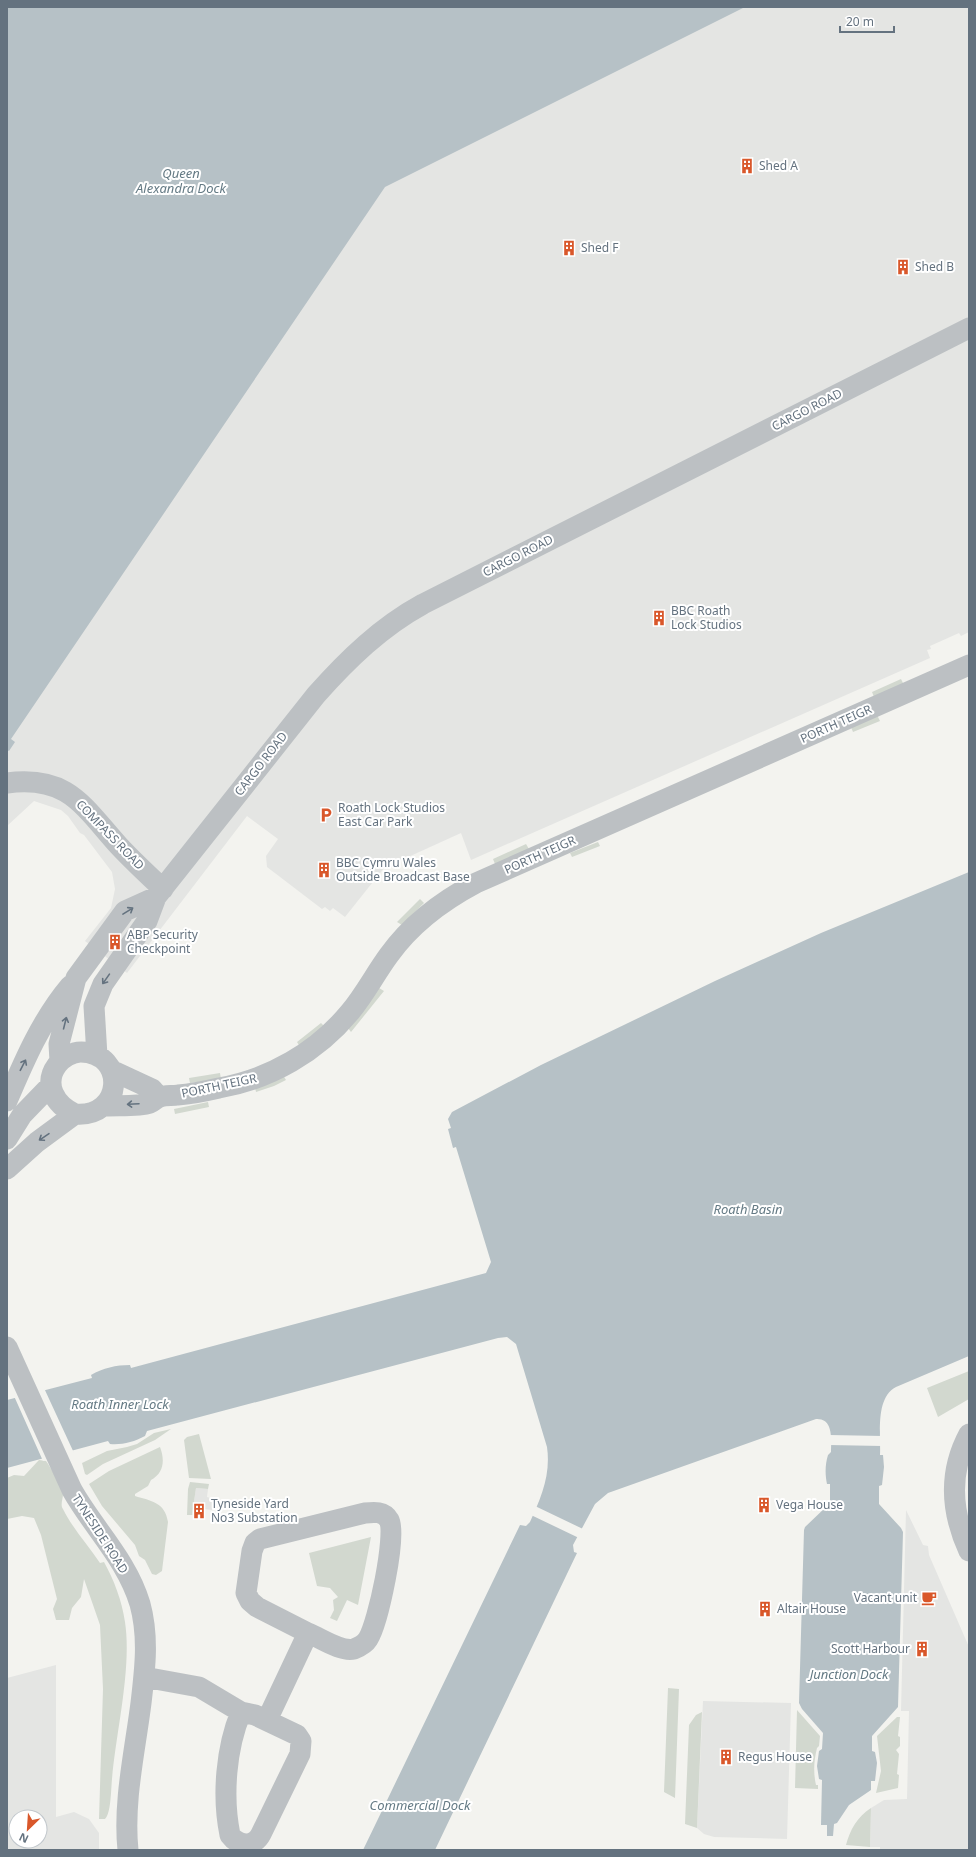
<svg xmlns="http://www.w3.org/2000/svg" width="976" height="1857" font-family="'Noto Sans',sans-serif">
	<rect width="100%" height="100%" fill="#f3f3ef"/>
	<path fill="#e4e5e3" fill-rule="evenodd" d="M 7,7 L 969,7 L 969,632 L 961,636 L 959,633 L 930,646 L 931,649 L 927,650 L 930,658 L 471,860 L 461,833 L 384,868 L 345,917 L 333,908 L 330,911 L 325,907 L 322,909 L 267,867 L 266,856 L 278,839 L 247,816 L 127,973 L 85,941 L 111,908 L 115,889 L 112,872 L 84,835 L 80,833 L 68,816 L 61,810 L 34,801 L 7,826 Z
		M 196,1488 L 208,1489 L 207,1497 L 214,1499 L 212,1510 L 205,1509 L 204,1517 L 192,1515 Z
		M 906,1510 L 923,1545 L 928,1546 L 929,1555 L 969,1647 L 969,1850 L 880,1850 L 880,1847 L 870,1847 L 871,1808 L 884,1800 L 907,1799 L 909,1711 L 901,1711 Z
		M 56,1665 L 56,1817 L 74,1812 L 89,1819 L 99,1833 L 99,1850 L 7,1850 L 7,1678 ZM 16,1817 L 40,1817 L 40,1841 L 16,1841 Z
		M 703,1701 L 791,1703 L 787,1839 L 714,1837 L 704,1834 L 697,1828 Z"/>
	<path fill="#d2d8cf" d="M 901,679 L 904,685 L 874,697 L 872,692 Z
		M 877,715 L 880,721 L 853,732 L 851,727 Z
		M 598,842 L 600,846 L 572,857 L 570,853 Z
		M 526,844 L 529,849 L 495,864 L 493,859 Z
		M 420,899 L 424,903 L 402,925 L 397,922 Z
		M 379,988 L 384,991 L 351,1032 L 348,1028 Z
		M 321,1023 L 325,1027 L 300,1047 L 297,1042 Z
		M 220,1073 L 221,1079 L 190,1083 L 189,1078 Z
		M 283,1075 L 286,1080 L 274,1086 L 256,1092 L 255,1087 Z
		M 208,1102 L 209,1107 L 175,1114 L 174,1109 Z
		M 969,1371 L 969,1399 L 938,1417 L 927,1388 Z
		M 171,1429 L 155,1440 L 103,1464 L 87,1475 L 85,1474 L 82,1463 L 107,1451 L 127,1447 L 137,1444 L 154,1433 Z
		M 199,1434 L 211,1479 L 189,1478 L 184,1440 L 187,1437 Z
		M 160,1447 C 165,1460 164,1473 151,1480 L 148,1486 L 135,1494 L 135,1496 C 151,1501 165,1502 168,1522 L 162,1571 L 156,1575 L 152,1574 L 145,1560 L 139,1556 L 135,1545 L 102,1506 L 89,1484 L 109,1471 Z
		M 39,1460 L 46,1461 C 50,1466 62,1488 63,1494 C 63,1499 60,1505 63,1509 C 73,1529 88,1545 100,1563 L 104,1562 C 114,1580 122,1601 125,1622 C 132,1668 116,1732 112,1779 C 111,1789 111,1814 105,1819 L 99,1819 L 103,1689 L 100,1625 L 84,1579 L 81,1597 L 72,1608 L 69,1620 L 56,1620 L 53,1609 L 57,1599 L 41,1535 L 34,1518 L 22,1516 L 7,1519 L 7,1478 L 14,1475 L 24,1476 Z
		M 190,1482 L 209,1484 L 208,1489 L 196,1488 L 192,1515 L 187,1515 L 188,1489 Z
		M 371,1537 L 358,1605 L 347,1600 L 337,1621 L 330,1618 L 334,1610 L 333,1600 L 338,1597 L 330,1588 L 317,1586 L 309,1553 Z
		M 668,1688 L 679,1689 L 675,1798 L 664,1792 Z
		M 797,1710 L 820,1736 L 819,1746 L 817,1748 C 814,1760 813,1772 816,1785 L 818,1785 L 818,1789 L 795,1788 Z
		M 702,1712 L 697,1828 L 685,1824 L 689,1725 L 696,1715 Z
		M 897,1717 L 900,1717 L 898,1736 L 900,1737 L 900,1746 L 896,1750 L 899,1754 L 897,1774 L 899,1775 L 898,1788 L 876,1793 L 881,1771 L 877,1736 Z
		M 871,1808 L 870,1847 L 846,1845 C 850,1830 857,1817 871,1808 Z"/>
	<path fill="#b6c1c6" d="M 7,7 L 745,7 L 385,187 L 11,739 L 15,742 L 9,751 L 7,750 Z
		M 969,872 L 969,1356 L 896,1387 C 875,1398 881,1434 880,1455 L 883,1455 L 884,1467 L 882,1485 L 879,1486 L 879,1504 L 901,1528 L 903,1532 L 898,1707 L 872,1736 L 872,1751 L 875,1752 L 877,1763 L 875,1781 L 871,1781 L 871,1790 L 849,1805 L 837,1823 L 834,1824 L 833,1836 L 827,1836 L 827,1825 L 821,1825 L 822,1780 L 819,1779 L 817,1766 L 819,1751 L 822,1749 L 823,1733 L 802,1709 L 799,1703 L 804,1530 L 805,1527 L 827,1506 L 830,1501 L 830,1484 L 827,1484 C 825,1474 825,1465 828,1455 L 831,1452 C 831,1440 834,1418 816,1419 L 608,1493 L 595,1504 L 573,1545 L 574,1552 L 577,1553 L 435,1850 L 363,1850 L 520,1525 L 526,1526 L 530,1522 C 541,1498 551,1475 547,1447 L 516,1344 L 507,1337 L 498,1338 L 147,1431 L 145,1436 C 134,1442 122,1445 110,1444 L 108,1441 L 7,1468 L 7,1400 L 92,1378 L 91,1375 C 103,1368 116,1365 130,1365 L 131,1368 L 486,1273 L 491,1262 L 456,1147 L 453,1148 L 448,1129 L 451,1128 L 448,1119 L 452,1112 L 541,1065 L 715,981 L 821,933 Z"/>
	<path fill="#f3f3ef" d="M 44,1388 L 74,1453 L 43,1461 L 14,1396 Z
		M 829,1435 L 883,1436 L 882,1446 L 829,1445 Z
		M 535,1506 L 583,1529 L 579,1538 L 531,1515 Z"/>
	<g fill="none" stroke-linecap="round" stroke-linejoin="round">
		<path stroke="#bcc0c3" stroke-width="21" d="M 7,783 C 68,775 83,806 119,846 C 133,861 148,875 163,889
			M 97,1056 L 94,1006 L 103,984 L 147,921 L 156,897 L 316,695 C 348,659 381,627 423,604 L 969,328
			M 60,1061 L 59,1044 L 76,978 L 125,911 L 156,897
			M 111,1070 L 152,1089 L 159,1097
			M 7,1101 C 24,1061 42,1019 70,986
			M 105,1106 C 117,1105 138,1107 150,1103 C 153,1102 156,1098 160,1097 C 165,1095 172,1096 178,1095 C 192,1094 206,1091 219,1088 C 270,1079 317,1052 350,1012 C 365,994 375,974 389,955 C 412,923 442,901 476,883 L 969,665
			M 7,1139 L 22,1115 L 51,1085
			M 7,1169 L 37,1142 L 75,1114 C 124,1118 127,1053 81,1052 C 72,1052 62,1058 57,1065 C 43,1084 55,1105 75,1114
			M 7,1347 L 72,1490 C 94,1529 127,1560 140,1604 C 149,1637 145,1669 141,1703 C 135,1751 123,1802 128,1850
			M 969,1434 C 948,1473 951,1512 969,1551
			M 144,1677 L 199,1687 L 241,1712 L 255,1715 L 297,1735 L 301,1741 L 300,1754 L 261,1834 C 254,1848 238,1846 230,1835 C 222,1796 226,1748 241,1712
			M 267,1720 L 308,1633 L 257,1607 L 250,1601 L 246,1593 L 252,1551 L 255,1543 L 260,1539 L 365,1513 C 374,1512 384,1511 389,1520 C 397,1535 378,1623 368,1639 C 365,1644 359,1647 354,1649 C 340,1652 321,1638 308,1633"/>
	</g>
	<defs><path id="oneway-shaft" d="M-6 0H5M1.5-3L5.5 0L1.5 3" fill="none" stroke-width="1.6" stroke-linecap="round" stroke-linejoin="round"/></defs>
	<g stroke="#64727f">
		<use href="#oneway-shaft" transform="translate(128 911) rotate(-32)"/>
		<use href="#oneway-shaft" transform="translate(106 979) rotate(125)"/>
		<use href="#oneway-shaft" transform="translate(65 1023) rotate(-76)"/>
		<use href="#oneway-shaft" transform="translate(23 1065) rotate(-63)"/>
		<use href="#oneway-shaft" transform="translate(133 1104) rotate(177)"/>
		<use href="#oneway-shaft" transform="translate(44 1137) rotate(146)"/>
	</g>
	<defs>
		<g id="building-bare" transform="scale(1.2)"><path d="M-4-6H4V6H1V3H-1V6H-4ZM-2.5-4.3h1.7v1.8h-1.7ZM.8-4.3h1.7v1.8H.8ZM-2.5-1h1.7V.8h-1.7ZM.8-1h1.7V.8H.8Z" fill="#d9572a" stroke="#fff" stroke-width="2.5" paint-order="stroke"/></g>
		<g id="parking-bare" transform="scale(1.2)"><path d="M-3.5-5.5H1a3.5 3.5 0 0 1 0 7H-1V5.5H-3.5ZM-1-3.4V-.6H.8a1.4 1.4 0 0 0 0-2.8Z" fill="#d9572a" stroke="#fff" stroke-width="2.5" paint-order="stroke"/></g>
		<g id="cafe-bare" transform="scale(1.2)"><path d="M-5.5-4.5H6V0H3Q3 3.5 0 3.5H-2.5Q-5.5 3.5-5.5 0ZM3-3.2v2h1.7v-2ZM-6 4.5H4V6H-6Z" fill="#d9572a" stroke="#fff" stroke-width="2.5" paint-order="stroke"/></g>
	</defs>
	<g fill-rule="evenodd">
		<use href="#building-bare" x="747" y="166"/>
		<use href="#building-bare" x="569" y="248"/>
		<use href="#building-bare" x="903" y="267"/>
		<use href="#building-bare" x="659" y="618"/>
		<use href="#parking-bare" x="326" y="815"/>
		<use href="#building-bare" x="324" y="870"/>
		<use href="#building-bare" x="115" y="942"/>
		<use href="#building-bare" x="764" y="1505"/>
		<use href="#building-bare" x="199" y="1511"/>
		<use href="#cafe-bare" x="929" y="1598"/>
		<use href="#building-bare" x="765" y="1609"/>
		<use href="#building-bare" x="922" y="1649"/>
		<use href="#building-bare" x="726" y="1757"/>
	</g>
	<g text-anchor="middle" stroke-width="4" stroke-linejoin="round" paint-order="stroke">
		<g font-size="12" fill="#64727f" stroke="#fff" text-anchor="start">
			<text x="759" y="170">Shed A</text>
			<text x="581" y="252">Shed F</text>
			<text x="915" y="271">Shed B</text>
			<text x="671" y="615">BBC Roath<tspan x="671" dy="14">Lock Studios</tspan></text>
			<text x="338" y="812">Roath Lock Studios<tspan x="338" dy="14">East Car Park</tspan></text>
			<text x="336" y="867">BBC Cymru Wales<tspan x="336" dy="14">Outside Broadcast Base</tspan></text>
			<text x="127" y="939">ABP Security<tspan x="127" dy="14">Checkpoint</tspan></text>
			<text x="211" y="1508">Tyneside Yard<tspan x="211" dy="14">No3 Substation</tspan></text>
			<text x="776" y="1509">Vega House</text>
			<text x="917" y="1602" text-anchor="end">Vacant unit</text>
			<text x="777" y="1613">Altair House</text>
			<text x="910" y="1653" text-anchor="end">Scott Harbour</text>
			<text x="738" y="1761">Regus House</text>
		</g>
		<g font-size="12" fill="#64727f" stroke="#fff">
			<text transform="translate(807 410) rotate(-27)" y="4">CARGO ROAD</text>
			<text transform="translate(518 556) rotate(-27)" y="4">CARGO ROAD</text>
			<text transform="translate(836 724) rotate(-24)" y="4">PORTH TEIGR</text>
			<text transform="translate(261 764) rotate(-52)" y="4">CARGO ROAD</text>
			<text transform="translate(110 835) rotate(46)" y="4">COMPASS ROAD</text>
			<text transform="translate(540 855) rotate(-24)" y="4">PORTH TEIGR</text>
			<text transform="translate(219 1086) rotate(-12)" y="4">PORTH TEIGR</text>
			<text transform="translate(100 1534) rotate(57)" y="4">TYNESIDE ROAD</text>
		</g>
		<g font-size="13" font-style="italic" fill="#647a84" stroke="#fff">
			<text x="181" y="178">Queen<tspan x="181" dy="15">Alexandra Dock</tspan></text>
			<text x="748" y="1214">Roath Basin</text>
			<text x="120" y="1409">Roath Inner Lock</text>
			<text x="849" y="1679">Junction Dock</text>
			<text x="420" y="1810">Commercial Dock</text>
		</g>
	</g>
	<rect width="976" height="1857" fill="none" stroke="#64727f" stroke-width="16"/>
	<g transform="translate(28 1829) rotate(205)"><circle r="19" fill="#ffffff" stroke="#c1c7cc"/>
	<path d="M0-3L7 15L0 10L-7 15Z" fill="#d9572a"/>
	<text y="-6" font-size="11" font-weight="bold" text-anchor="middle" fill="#64727f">N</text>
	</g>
	<path d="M840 26v6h54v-6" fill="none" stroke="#64727f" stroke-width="2"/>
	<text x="846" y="26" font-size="12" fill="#64727f" stroke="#ffffff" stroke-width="3" paint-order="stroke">20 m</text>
</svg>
